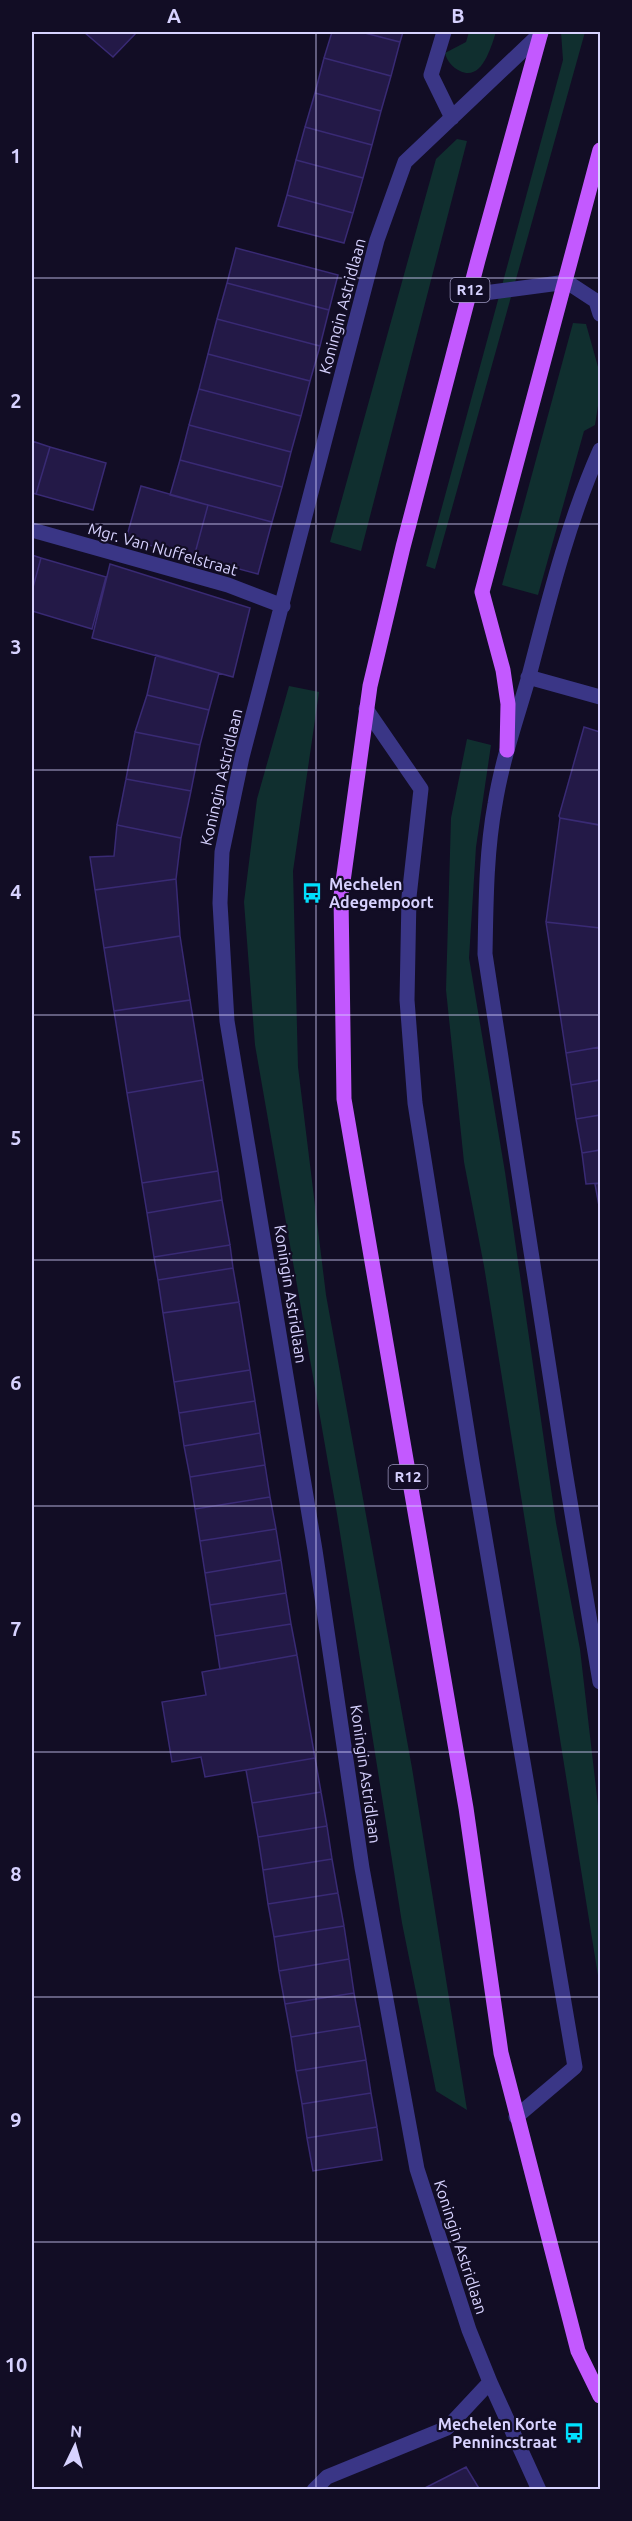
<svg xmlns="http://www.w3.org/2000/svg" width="632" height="2521" font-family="Ubuntu,sans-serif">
	<rect width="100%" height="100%" fill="#120d25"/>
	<path fill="#102f2f" d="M 469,32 L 496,32 C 491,47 482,82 460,71 C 452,67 447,61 445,53 L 466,42 Z
		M 561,32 L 585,32 L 435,569 L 426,566 L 563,60 Z
		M 457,139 L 467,141 L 361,551 L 330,542 L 436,159 Z
		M 573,323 L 586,324 L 600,374 L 600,393 L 595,425 L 584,431 L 538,595 L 502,585 Z
		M 289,686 L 319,692 L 293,871 L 298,1067 L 326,1295 L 412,1768 L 467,2110 L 436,2091 L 402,1923 L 337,1514 L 255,1045 L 244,902 L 257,799 Z
		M 467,739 L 491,745 L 476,847 L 469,958 L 505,1172 L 556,1523 L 580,1649 L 600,1823 L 600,1988 L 484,1266 L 464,1162 L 446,990 L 451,818 Z"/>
	<path fill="#231947" stroke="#392a74" stroke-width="1.5" d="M 84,32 L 137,32 L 113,57 Z
		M 332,32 L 361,32 L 400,42 L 391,76 L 324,58 Z
		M 361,32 L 403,32 L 400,42 Z
		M 324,58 L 391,76 L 381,111 L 315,93 Z
		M 315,93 L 381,111 L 372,145 L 305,127 Z
		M 305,127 L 372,145 L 363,178 L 296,160 Z
		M 296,160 L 363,178 L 353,213 L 287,195 Z
		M 287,195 L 353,213 L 344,243 L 278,226 Z
		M 236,248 L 338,275 L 329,310 L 227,283 Z
		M 227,283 L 329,310 L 320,346 L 217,319 Z
		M 217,319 L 320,346 L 310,381 L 208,354 Z
		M 208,354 L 310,381 L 301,416 L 199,389 Z
		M 199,389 L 301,416 L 291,452 L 189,425 Z
		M 189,425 L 291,452 L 282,487 L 180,460 Z
		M 32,441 L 50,447 L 36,494 L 32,493 Z
		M 50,447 L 106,463 L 93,510 L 36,494 Z
		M 180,460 L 282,487 L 272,522 L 170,495 Z
		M 141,486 L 208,505 L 194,557 L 126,539 Z
		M 208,505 L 272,522 L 258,574 L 194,557 Z
		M 32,555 L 41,558 L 32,591 Z
		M 41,558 L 106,577 L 92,629 L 32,611 L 32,591 Z
		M 110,564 L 250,608 L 233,677 L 92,638 Z
		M 156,655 L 219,673 L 209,710 L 147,695 Z
		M 147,695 L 209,710 L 200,745 L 135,732 Z
		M 584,727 L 600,732 L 599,825 L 560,818 L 559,816 Z
		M 135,732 L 200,745 L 191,791 L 126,779 Z
		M 126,779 L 191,791 L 181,838 L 117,825 Z
		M 560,818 L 600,825 L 600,928 L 546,922 Z
		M 117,825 L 181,838 L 176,879 L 95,890 L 90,857 L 114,856 Z
		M 176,879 L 180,936 L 104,948 L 95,890 Z
		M 546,922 L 600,928 L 600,1047 L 566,1053 Z
		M 180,936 L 190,1000 L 114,1011 L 104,948 Z
		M 190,1000 L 203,1080 L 127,1093 L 114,1011 Z
		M 600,1047 L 600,1080 L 571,1085 L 566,1053 Z
		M 203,1080 L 218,1171 L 142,1183 L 127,1093 Z
		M 600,1080 L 600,1115 L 576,1119 L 571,1085 Z
		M 600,1115 L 600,1150 L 582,1153 L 576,1119 Z
		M 600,1150 L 600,1183 L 586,1184 L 582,1153 Z
		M 218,1171 L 222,1200 L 147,1213 L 142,1183 Z
		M 600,1183 L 600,1211 L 595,1184 Z
		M 222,1200 L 230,1245 L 154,1257 L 147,1213 Z
		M 230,1245 L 233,1268 L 158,1280 L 154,1257 Z
		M 233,1268 L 239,1302 L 163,1313 L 158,1280 Z
		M 239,1302 L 250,1370 L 174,1382 L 163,1313 Z
		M 250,1370 L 255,1401 L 179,1413 L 174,1382 Z
		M 255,1401 L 260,1433 L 184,1446 L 179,1413 Z
		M 260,1433 L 265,1465 L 190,1477 L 184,1446 Z
		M 265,1465 L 270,1497 L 195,1509 L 190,1477 Z
		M 270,1497 L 276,1529 L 200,1541 L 195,1509 Z
		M 276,1529 L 281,1560 L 205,1573 L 200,1541 Z
		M 281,1560 L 286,1593 L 210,1605 L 205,1573 Z
		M 286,1593 L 291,1624 L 215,1636 L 210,1605 Z
		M 291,1624 L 297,1655 L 220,1669 L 215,1636 Z
		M 297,1655 L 315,1758 L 205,1777 L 201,1757 L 172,1762 L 162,1702 L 206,1695 L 202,1672 Z
		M 315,1758 L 321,1792 L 252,1803 L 246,1770 Z
		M 321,1792 L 327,1826 L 258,1837 L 252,1803 Z
		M 327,1826 L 332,1859 L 263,1870 L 258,1837 Z
		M 332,1859 L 338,1893 L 268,1904 L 263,1870 Z
		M 338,1893 L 344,1926 L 274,1937 L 268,1904 Z
		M 344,1926 L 349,1959 L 279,1971 L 274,1937 Z
		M 349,1959 L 354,1993 L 285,2004 L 279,1971 Z
		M 354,1993 L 360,2026 L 291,2037 L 285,2004 Z
		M 360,2026 L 366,2060 L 296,2071 L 291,2037 Z
		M 366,2060 L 371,2093 L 302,2104 L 296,2071 Z
		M 371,2093 L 377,2127 L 307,2138 L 302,2104 Z
		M 377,2127 L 382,2160 L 313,2171 L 307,2138 Z
		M 466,2467 L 480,2490 L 421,2490 Z"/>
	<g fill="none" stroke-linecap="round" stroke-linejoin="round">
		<path stroke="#3a3686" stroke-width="15" d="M 444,32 L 431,75 L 452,118
			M 469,295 L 567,282 L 596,301 L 600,314
			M 600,450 C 568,522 549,599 529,676 C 517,718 502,760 495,804 C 486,853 486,904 485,954 L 564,1465 L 600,1682
			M 32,530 L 228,585 L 283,606
			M 528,677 L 600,697
			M 366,709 L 421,789 L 409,897 L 407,1000 L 415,1103 L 472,1462 L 575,2067 L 516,2117
			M 314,2490 L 327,2477 L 447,2428 L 490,2382
			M 539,2490 L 490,2382 L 469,2330 L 417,2169 L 362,1868 L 315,1550 L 227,1021 L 220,903 L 222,852 L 242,757 L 377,240 L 405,162 L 541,33"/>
		<path stroke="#c359ff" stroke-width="15" d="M 541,32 L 478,260 L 403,547 L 370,686 L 341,896 L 344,1099 L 466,1808 L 501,2053 L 578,2351 L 600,2396
			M 507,750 L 508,704 L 503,670 L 482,592 L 600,150"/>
	</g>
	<path fill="none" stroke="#d7d2ff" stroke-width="1.5" stroke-opacity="0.55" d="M 316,32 L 316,2490M 32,278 L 600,278M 32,524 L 600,524M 32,770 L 600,770M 32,1015 L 600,1015M 32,1260 L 600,1260M 32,1506 L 600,1506M 32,1752 L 600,1752M 32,1997 L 600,1997M 32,2242 L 600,2242"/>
	<defs>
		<g id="bus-bare" transform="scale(1.62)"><path d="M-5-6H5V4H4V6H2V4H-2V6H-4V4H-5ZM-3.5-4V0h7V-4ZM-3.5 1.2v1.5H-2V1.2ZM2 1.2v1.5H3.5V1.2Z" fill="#00e0fd" stroke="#120d25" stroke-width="2.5" paint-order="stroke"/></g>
	</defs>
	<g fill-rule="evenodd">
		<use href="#bus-bare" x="312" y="893"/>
		<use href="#bus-bare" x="574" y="2433"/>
	</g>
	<g text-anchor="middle" stroke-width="4.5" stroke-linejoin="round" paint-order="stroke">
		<g fill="#120d25" stroke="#9c97be" stroke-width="1.5">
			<rect x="450.5" y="278" width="39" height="24" rx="4.5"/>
			<rect x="388.5" y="1465" width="39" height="24" rx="4.5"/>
		</g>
		<g font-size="15" font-weight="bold" fill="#d7d2ff">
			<text x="470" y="295">R12</text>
			<text x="408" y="1482">R12</text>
		</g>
		<g font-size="16" fill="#d7d2ff" stroke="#120d25">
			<text transform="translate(342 306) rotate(-75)" y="6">Koningin Astridlaan</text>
			<text transform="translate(163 549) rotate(16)" y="6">Mgr. Van Nuffelstraat</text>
			<text transform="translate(221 777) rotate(-77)" y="6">Koningin Astridlaan</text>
			<text transform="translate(291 1294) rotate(81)" y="6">Koningin Astridlaan</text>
			<text transform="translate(366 1774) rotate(82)" y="6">Koningin Astridlaan</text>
			<text transform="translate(461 2247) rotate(72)" y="6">Koningin Astridlaan</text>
		</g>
		<g font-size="16" font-weight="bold" fill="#d7d2ff" stroke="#120d25" text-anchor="start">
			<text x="329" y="890">Mechelen<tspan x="329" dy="18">Adegempoort</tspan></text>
			<text x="557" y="2430" text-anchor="end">Mechelen Korte<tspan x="557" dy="18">Pennincstraat</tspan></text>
		</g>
	</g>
	<rect width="632" height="2521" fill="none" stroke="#120d25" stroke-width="66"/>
	<g transform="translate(75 2446) rotate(5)" stroke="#120d25" stroke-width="4.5" paint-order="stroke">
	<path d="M0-4.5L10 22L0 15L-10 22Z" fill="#d7d2ff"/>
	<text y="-9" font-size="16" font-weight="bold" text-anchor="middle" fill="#d7d2ff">N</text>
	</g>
	<rect x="33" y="33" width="566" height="2455" fill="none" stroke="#d7d2ff" stroke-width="2"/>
	<g font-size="20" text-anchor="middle" font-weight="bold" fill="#d7d2ff">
		<text x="174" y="23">A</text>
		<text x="458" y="23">B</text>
		<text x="16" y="163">1</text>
		<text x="16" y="408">2</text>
		<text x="16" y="654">3</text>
		<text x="16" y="899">4</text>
		<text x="16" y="1145">5</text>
		<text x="16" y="1390">6</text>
		<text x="16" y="1636">7</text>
		<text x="16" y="1881">8</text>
		<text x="16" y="2127">9</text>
		<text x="16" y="2372">10</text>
	</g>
</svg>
